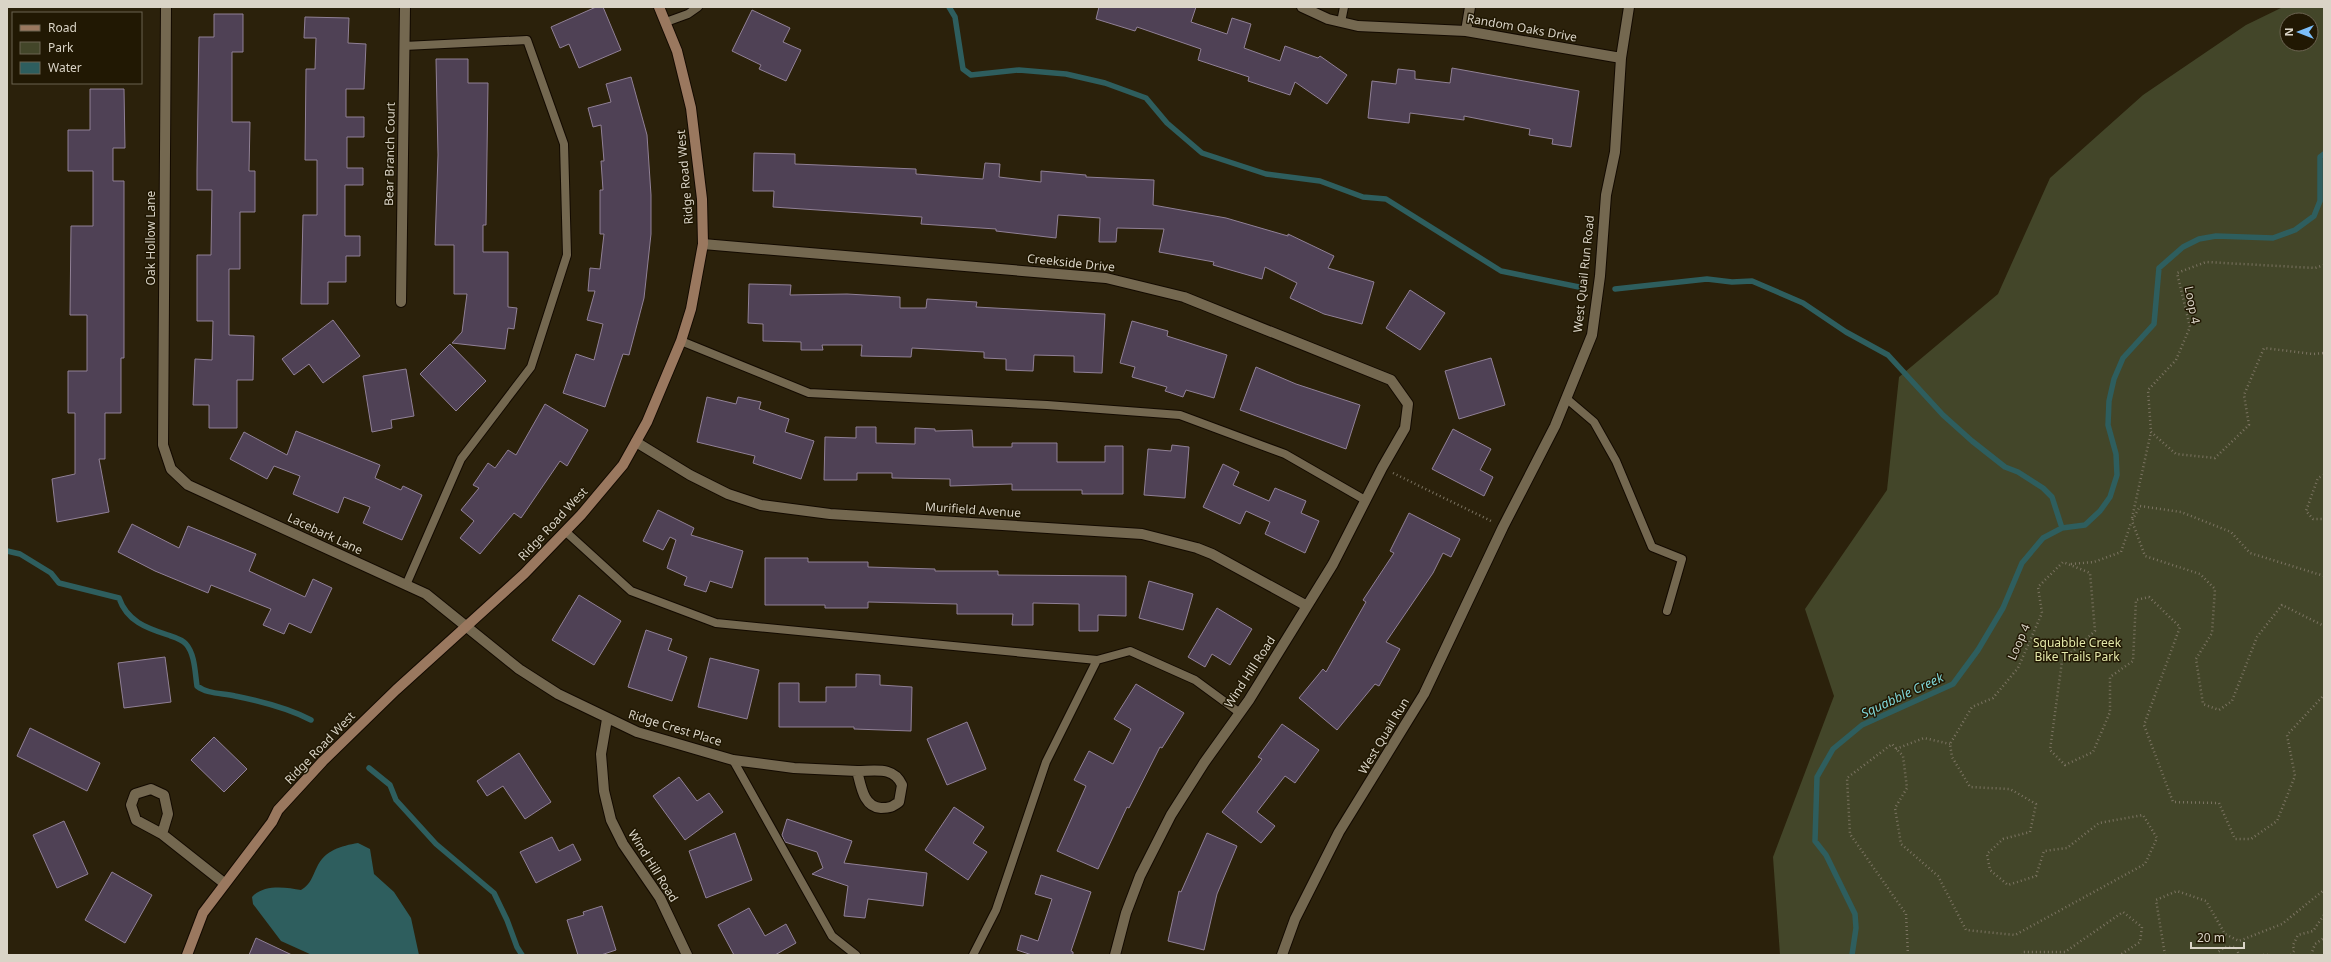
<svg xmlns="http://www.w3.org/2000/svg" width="2331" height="962" font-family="'Noto Sans',sans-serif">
	<rect width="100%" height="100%" fill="#2b210b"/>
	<path fill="#434629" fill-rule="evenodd" d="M 2283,7 L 2324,7 L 2324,955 L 1780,955 L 1773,857 L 1834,696 L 1805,609 L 1887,490 L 1899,377 L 1998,294 L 2050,178 L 2143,95 L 2246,25 ZM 2287,20 L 2311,20 L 2311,44 L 2287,44 Z"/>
	<path fill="#2e5e5e" d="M 358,843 L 370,849 L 374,874 L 394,892 L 411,918 L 419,955 L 312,955 L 281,941 L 253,904 L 252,897 C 263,884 286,887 301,890 C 311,884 312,877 317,867 C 325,850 341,846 358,843 Z"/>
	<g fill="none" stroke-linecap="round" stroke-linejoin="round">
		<path stroke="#2e5e5e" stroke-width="5.5" d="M 949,7 L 955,17 L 963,69 L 971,75 L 1019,70 L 1066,74 L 1105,83 L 1146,98 L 1167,123 L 1202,153 L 1266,174 L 1320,181 L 1363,197 L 1386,199 L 1501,271 L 1579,287
			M 1615,289 L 1707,279 L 1732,282 L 1752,281 L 1803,303 L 1846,332 L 1888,355 L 1943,415 L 1972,441 L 2005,467 L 2018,472 L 2043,488 L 2052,497 L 2062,528
			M 7,551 L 20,554 L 51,573 L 59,583 L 119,598 C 127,621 146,628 168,635 C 174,637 182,639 186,644 C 195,654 195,673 197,686 C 207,694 223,693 235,696 C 260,701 288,708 311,720
			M 369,768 L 390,785 L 396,800 L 436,844 L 494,893 L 507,920 L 517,947 L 522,955
			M 1852,955 L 1856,928 L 1855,914 L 1826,855 L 1815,841 L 1817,777 L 1833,749 L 1862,725 L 1953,684 L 1978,650 L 2003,608 L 2022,563 L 2043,538 L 2062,528 L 2085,525 L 2100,511 L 2110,497 L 2117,475 L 2116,454 L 2108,425 L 2109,401 L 2114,379 L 2123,358 L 2154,324 L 2159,268 L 2183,247 L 2199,239 L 2216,236 L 2273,238 L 2295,230 L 2314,216 L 2320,201 L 2320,157 L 2324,154"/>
	</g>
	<path fill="#4f4155" stroke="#908096" d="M 596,7 L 603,7 L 621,50 L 579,68 L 569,44 L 560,48 L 551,27 Z
		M 1099,7 L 1196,7 L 1191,22 L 1227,34 L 1232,18 L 1251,24 L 1244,48 L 1280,61 L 1285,46 L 1318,58 L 1320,56 L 1347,75 L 1327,104 L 1295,82 L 1290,95 L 1248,81 L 1249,77 L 1198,60 L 1201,49 L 1137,27 L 1135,31 L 1096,19 Z
		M 752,10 L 790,28 L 783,42 L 801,50 L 786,81 L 759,69 L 761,65 L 732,51 Z
		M 214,14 L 243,14 L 243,52 L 232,52 L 232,122 L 250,122 L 249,171 L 255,171 L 255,212 L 240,212 L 240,269 L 229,269 L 229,335 L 254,336 L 253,380 L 237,380 L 237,428 L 209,428 L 209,405 L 193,405 L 195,359 L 212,360 L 213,321 L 197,321 L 197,255 L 211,255 L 212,190 L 197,190 L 197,170 L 199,37 L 214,37 Z
		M 305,17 L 349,18 L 348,43 L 366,44 L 364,89 L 346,89 L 346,117 L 364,117 L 364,137 L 347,137 L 347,168 L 363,168 L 363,185 L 345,185 L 345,236 L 360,236 L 360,256 L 346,256 L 346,282 L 328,282 L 328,304 L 301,304 L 303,215 L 317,215 L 317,160 L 305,160 L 306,69 L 315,69 L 316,38 L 304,38 Z
		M 436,59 L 468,59 L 468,83 L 488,83 L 486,225 L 483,225 L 483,252 L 508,252 L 508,307 L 517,308 L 514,329 L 508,328 L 505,349 L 452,343 L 462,332 L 467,294 L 454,294 L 454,245 L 435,245 L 438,155 Z
		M 1452,68 L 1579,91 L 1571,147 L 1552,144 L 1553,139 L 1529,135 L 1530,129 L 1464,116 L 1464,120 L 1410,113 L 1409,123 L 1368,118 L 1372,81 L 1396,84 L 1398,69 L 1415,71 L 1415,79 L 1450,83 Z
		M 631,77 L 647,135 L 651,195 L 651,234 L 644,298 L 629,355 L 623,354 L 605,407 L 563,393 L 576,354 L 594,360 L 603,324 L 587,320 L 595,291 L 588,291 L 590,268 L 600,269 L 604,234 L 600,234 L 600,190 L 603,190 L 601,161 L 604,161 L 601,125 L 593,127 L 588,108 L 611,102 L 606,84 Z
		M 90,89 L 124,89 L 125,148 L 113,148 L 113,181 L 124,181 L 124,358 L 121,358 L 121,413 L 105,413 L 105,459 L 99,459 L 109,512 L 57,522 L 52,479 L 75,474 L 75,413 L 68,413 L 68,371 L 87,371 L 87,315 L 70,315 L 71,226 L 93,226 L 93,171 L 68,171 L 68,130 L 90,130 Z
		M 754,153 L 795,154 L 795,164 L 916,169 L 916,174 L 983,179 L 985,163 L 1000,164 L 999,177 L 1041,182 L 1041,171 L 1086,175 L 1086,177 L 1154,180 L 1153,205 L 1226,218 L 1288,236 L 1288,234 L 1334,256 L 1328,268 L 1374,282 L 1362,324 L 1324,314 L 1290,298 L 1297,283 L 1265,267 L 1262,279 L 1213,265 L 1214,262 L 1159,252 L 1164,229 L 1117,228 L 1116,242 L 1099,242 L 1100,218 L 1058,215 L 1056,238 L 996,231 L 996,229 L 921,224 L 922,217 L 773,207 L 774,191 L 753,191 Z
		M 749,284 L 791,285 L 790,295 L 847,294 L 900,297 L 900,308 L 926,308 L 927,299 L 977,302 L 976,307 L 1105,314 L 1102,373 L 1074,372 L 1074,356 L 1034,355 L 1033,371 L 1006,370 L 1006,359 L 984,358 L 984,352 L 912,348 L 911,357 L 861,356 L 862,345 L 822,345 L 823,350 L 801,350 L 801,342 L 763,341 L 763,324 L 748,323 Z
		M 1410,290 L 1445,313 L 1420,350 L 1386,328 Z
		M 333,320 L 360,356 L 323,383 L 309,364 L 294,375 L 282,359 Z
		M 1132,321 L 1168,331 L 1167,336 L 1227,355 L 1214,398 L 1186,390 L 1183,397 L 1165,391 L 1167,387 L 1132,377 L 1135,367 L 1120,363 Z
		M 450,344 L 486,381 L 456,411 L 420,374 Z
		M 1491,358 L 1505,405 L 1459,419 L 1445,371 Z
		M 1256,367 L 1296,384 L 1360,405 L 1346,449 L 1240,410 Z
		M 406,369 L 414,416 L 391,420 L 392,428 L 372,432 L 363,376 Z
		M 707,397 L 736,404 L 738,397 L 761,402 L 759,409 L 789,419 L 785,432 L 814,441 L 801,479 L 753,463 L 755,456 L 697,442 Z
		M 545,404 L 588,430 L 567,466 L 560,461 L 521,518 L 514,513 L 480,554 L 460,538 L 474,521 L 461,510 L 479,488 L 473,485 L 488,463 L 495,468 L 508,450 L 516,455 Z
		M 856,427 L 876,427 L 876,443 L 915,444 L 915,428 L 935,429 L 935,431 L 972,430 L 973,447 L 1012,447 L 1012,443 L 1057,443 L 1057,462 L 1105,462 L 1105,446 L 1123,446 L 1123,494 L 1082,494 L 1082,490 L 1012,490 L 1012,484 L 950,486 L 950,479 L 892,478 L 892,473 L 857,473 L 857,480 L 824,480 L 825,437 L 856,438 Z
		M 1453,429 L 1491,449 L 1480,470 L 1493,477 L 1484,496 L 1432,469 Z
		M 296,431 L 380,465 L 375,478 L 401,490 L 403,486 L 422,495 L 402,540 L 363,523 L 370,507 L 344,497 L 338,513 L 293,494 L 300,476 L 274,466 L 267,479 L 230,459 L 244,432 L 287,455 Z
		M 1172,445 L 1189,447 L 1185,498 L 1144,495 L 1148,449 L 1171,451 Z
		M 1223,464 L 1239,472 L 1233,485 L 1269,501 L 1275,488 L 1306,501 L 1301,513 L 1319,521 L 1305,553 L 1265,534 L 1270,522 L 1246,511 L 1240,524 L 1203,507 Z
		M 658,510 L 694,528 L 691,535 L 743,551 L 732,588 L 710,581 L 706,592 L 684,585 L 687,577 L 667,568 L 676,540 L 670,537 L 663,550 L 643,541 Z
		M 1409,513 L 1460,539 L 1451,557 L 1443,553 L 1433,573 L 1386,642 L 1400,649 L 1379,686 L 1375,684 L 1337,730 L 1299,698 L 1323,669 L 1326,672 L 1366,602 L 1363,600 L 1394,553 L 1390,551 Z
		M 132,524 L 179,548 L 188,526 L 256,554 L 249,571 L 305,597 L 313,579 L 332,588 L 311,633 L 289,623 L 284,634 L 263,625 L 271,609 L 211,585 L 208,593 L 155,571 L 118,552 Z
		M 765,558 L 808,558 L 808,562 L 868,562 L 868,567 L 935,569 L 935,571 L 998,571 L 998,575 L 1126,576 L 1126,616 L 1098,615 L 1098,631 L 1079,631 L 1079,604 L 1033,603 L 1033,625 L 1012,625 L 1013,614 L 957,614 L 957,604 L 868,602 L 868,608 L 825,608 L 825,605 L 765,605 Z
		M 1149,581 L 1193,594 L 1183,630 L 1139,618 Z
		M 579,595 L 621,621 L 594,665 L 552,640 Z
		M 1217,608 L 1252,629 L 1230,665 L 1212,654 L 1205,667 L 1188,657 Z
		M 646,630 L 672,639 L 668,650 L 687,657 L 672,701 L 628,687 Z
		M 165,657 L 171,702 L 124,708 L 118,663 Z
		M 710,658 L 759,670 L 747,719 L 698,707 Z
		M 856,674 L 880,675 L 880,685 L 912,687 L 911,731 L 854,729 L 854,727 L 779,727 L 779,683 L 799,683 L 799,702 L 826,702 L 826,687 L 856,687 Z
		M 1136,684 L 1184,713 L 1162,748 L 1160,747 L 1129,808 L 1127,807 L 1098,869 L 1057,851 L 1086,786 L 1074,780 L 1089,751 L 1113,764 L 1131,729 L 1114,719 Z
		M 967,722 L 986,769 L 947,785 L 927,739 Z
		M 1282,724 L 1319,750 L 1295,783 L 1285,776 L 1257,812 L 1275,826 L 1261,843 L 1222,812 L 1262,759 L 1258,757 Z
		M 30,728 L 100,763 L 87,791 L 17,756 Z
		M 214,737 L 247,769 L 224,792 L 191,760 Z
		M 519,753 L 551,802 L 525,819 L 503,786 L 487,796 L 477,781 Z
		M 679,777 L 697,801 L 709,793 L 723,812 L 685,840 L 653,796 Z
		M 954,807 L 984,827 L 973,843 L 987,852 L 968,880 L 925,850 Z
		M 787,819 L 852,841 L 844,863 L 927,873 L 923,906 L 868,899 L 865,918 L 844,916 L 848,886 L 812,874 L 823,868 L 817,852 L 785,842 L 782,835 Z
		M 64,821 L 88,874 L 57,888 L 33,835 Z
		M 735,833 L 752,880 L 706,898 L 689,851 Z
		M 1207,833 L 1237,846 L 1217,894 L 1204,950 L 1168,941 L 1179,891 L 1181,892 Z
		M 552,837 L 559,851 L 573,844 L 581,860 L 536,883 L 520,852 Z
		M 112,872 L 152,895 L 125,943 L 85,920 Z
		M 1041,875 L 1091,892 L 1071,951 L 1073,952 L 1073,955 L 1032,955 L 1017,950 L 1021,935 L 1038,941 L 1052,899 L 1035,894 Z
		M 602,906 L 616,950 L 601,955 L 578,955 L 567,920 L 584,915 L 583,912 Z
		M 749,908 L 765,936 L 786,924 L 796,943 L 775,955 L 734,955 L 718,925 Z
		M 256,938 L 292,955 L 249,955 Z"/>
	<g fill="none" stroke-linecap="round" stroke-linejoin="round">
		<g stroke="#130a00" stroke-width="10">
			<path id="lane" d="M 666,22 L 688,14 L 698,7
				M 1341,22 L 1344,7
				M 404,46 L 527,40 L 564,144 L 567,255 L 531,367 L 461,459 L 406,585
				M 681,341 L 809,393 L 1047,405 L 1180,415 L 1285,454 L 1365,500
				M 1567,399 L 1594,422 L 1616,461 L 1652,547 L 1682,559 L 1667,611
				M 565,531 L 631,591 L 716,623 L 1097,660
				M 733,760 L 832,936 L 856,955
				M 973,955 L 996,910 L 1046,762 L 1097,660 L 1130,651 L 1195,680 L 1240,713"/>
		</g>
		<g stroke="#130a00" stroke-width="12">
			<path id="street" d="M 166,7 L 163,445 L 171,469 L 188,485 L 426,594 L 519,669 L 558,694 L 637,732 L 733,760 L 794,768 L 857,771
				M 1302,7 L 1328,19 L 1358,26 L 1466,31 L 1621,58
				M 1466,31 L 1470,7
				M 703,244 L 1106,278 L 1184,297 L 1391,380 L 1408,404 L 1405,428 L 1382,468 L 1333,564 L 1249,700 L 1204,763 L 1171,815 L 1140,876 L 1126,913 L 1115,955
				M 401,302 L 405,7
				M 636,442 L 690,475 L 728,494 L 761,505 L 830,514 L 1142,534 L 1197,548 L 1212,554 L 1307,606
				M 607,719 L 601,754 L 604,791 L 611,820 L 623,844 L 660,898 L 687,955
				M 857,771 C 875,771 894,766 902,785 L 899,802 C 892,807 890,808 881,808 C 863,807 861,785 857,771 Z
				M 151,789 L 164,795 L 168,814 L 162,834 L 136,820 L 131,805 L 135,794 Z
				M 162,834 L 224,883
				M 1282,955 L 1295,919 L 1339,832 L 1424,694 L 1503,527 L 1555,426 L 1592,335 L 1600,276 L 1606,195 L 1615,152 L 1621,58 L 1629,7"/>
		</g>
		<g stroke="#130a00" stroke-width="12">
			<path id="secondary" d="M 187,955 L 203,913 L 272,822 L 278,810 L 323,761 L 396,690 L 524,574 L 581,515 L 623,465 L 647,422 L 681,341 L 691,309 L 703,244 L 702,199 L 691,108 L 677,51 L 659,7"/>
		</g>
		<path stroke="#7c7462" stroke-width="2.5" stroke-dasharray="1 3" stroke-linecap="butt" d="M 2324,265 L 2315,268 L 2206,262 L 2177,273 L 2190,327 L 2176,360 L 2148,390 L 2151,432 L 2176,454 L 2215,458 L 2249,425 L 2244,395 L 2264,348 L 2313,354 L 2324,353
			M 1393,473 L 1491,521
			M 2324,475 L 2318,478 L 2306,511 L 2313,519 L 2324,519
			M 2132,518 L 2151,432
			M 2071,564 L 2094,562 L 2121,552 L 2131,523
			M 2324,576 L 2250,553 L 2231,532 L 2181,512 L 2140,506 L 2132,521 L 2145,556 L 2200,574 L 2215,589 L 2212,633 L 2196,659 L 2203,704 L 2219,710 L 2232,701 L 2257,637 L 2282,605 L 2324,626
			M 1896,749 L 1924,738 L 1950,744
			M 1908,955 L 1906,914 L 1850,834 L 1847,778 L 1892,744 L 1903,756 L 1907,788 L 1895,808 L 1901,844 L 1938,876 L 1966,930 L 2015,935 L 2145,864 L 2157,838 L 2143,815 L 2099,823 L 2067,848 L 2044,851 L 2036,876 L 2008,885 L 1990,870 L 1987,854 L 2003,839 L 2030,832 L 2036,804 L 2010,789 L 1970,787 L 1952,757 L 1950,744 L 1972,707 L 1993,698 L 2018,668 L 2042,613 L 2038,587 L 2063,562 L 2090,573 L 2095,631 L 2062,661 L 2050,750 L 2065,765 L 2093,752 L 2110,712 L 2110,677 L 2133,661 L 2136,600 L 2149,597 L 2180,627 L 2144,725 L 2173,802 L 2219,803 L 2235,839 L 2251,839 L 2277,821 L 2295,776 L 2287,735 L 2324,695
			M 2022,955 L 2023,952 L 2065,952 L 2123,912 L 2142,927 L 2140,942 L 2120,955
			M 2165,955 L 2156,900 L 2177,891 L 2206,901 L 2225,934 L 2239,941 L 2282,924 L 2324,890
			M 2219,955 L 2218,952 L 2225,947 L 2236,947 L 2239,955
			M 2263,955 L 2271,955
			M 2291,955 L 2294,951 L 2293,945 L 2298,935 L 2313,931 L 2324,915
			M 2311,955 L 2315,944 L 2324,938"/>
		<use href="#lane" stroke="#746850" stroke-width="8"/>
		<use href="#street" stroke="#746850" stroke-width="10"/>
		<use href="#secondary" stroke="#9a785f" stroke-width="10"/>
	</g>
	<g text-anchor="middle" stroke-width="3" stroke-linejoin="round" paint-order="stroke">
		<g font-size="12" fill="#dad4c7" stroke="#211803">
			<text transform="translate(1522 28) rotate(10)" y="4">Random Oaks Drive</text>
			<text transform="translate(390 154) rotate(-89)" y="4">Bear Branch Court</text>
			<text transform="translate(685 177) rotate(-95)" y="4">Ridge Road West</text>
			<text transform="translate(151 238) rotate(-90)" y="4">Oak Hollow Lane</text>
			<text transform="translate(1071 263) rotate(6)" y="4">Creekside Drive</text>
			<text transform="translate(1584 274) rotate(-84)" y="4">West Quail Run Road</text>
			<text transform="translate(2192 305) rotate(79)" y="4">Loop 4</text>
			<text transform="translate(973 510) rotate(4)" y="4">Murifield Avenue</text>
			<text transform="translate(553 524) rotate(-47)" y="4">Ridge Road West</text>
			<text transform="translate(325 534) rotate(25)" y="4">Lacebark Lane</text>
			<text transform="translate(2019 642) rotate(-66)" y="4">Loop 4</text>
			<text transform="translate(1250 672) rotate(-57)" y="4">Wind Hill Road</text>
			<text transform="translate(675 728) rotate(17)" y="4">Ridge Crest Place</text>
			<text transform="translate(1384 736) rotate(-59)" y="4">West Quail Run</text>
			<text transform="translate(320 748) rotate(-46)" y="4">Ridge Road West</text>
			<text transform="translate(653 866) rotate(58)" y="4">Wind Hill Road</text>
		</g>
		<g font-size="12" fill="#e4e9aa" stroke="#211803">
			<text x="2077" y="647">Squabble Creek<tspan x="2077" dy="14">Bike Trails Park</tspan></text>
		</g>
		<g font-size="13" font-style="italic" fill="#7ed2d3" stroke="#211803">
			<text transform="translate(1902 695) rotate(-25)" y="5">Squabble Creek</text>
		</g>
	</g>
	<rect width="2331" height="962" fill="none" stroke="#dad4c7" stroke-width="16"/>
	<rect x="12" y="12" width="130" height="72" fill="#211803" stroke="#6b6351"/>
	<rect x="20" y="25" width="20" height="6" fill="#9a785f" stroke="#6b6351"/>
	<text x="48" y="32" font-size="12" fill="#dad4c7">Road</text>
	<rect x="20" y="42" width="20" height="12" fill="#434629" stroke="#6b6351"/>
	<text x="48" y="52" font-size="12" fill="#dad4c7">Park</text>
	<rect x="20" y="62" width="20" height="12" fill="#2e5e5e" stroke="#6b6351"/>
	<text x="48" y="72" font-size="12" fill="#dad4c7">Water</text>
	<g transform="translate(2299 32) rotate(270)"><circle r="19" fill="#211803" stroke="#6b6351"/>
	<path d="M0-3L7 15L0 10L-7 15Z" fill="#7cbef9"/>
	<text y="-6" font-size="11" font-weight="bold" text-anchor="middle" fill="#dad4c7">N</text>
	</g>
	<path d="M2191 942v6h53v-6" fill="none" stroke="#dad4c7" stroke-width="2"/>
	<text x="2197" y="942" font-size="12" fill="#dad4c7" stroke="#211803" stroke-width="3" paint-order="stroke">20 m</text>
</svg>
